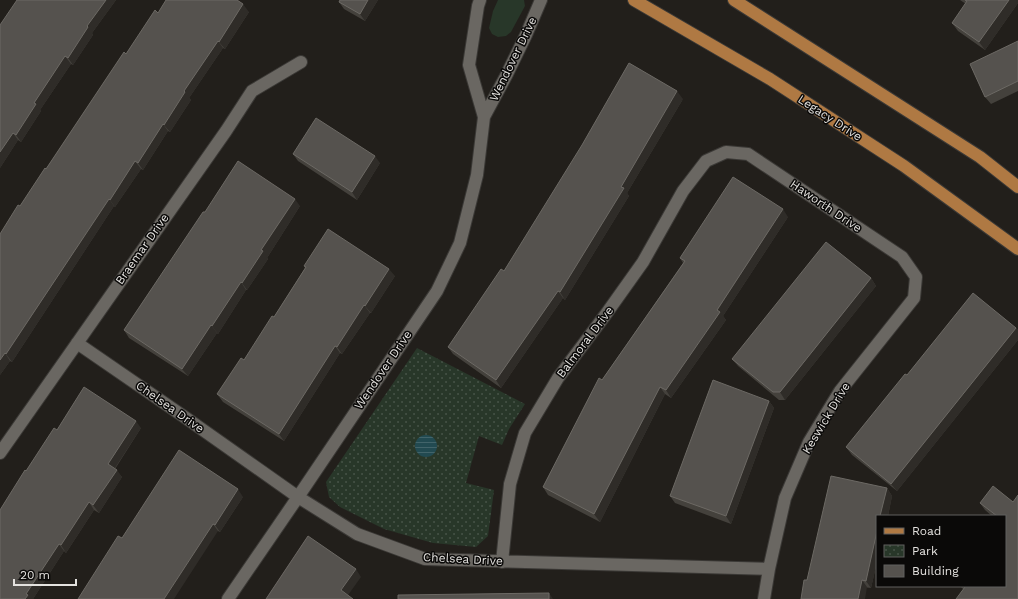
<svg xmlns="http://www.w3.org/2000/svg" width="1018" height="599" font-family="'Work Sans',sans-serif">
	<defs>
		<pattern id="park-dots" width="8" height="8" patternUnits="userSpaceOnUse"><rect width="8" height="8" fill="#283729"/><path d="M2 2h.1M6 6h.1" fill="none" stroke="#475448" stroke-width="1.8" stroke-linecap="round"/></pattern>
		<pattern id="water-rules" width="6" height="5" patternUnits="userSpaceOnUse"><rect width="6" height="5" fill="#224a51"/><path d="M0 2.5h6" fill="none" stroke="#42646a"/></pattern>
	</defs>
	<rect width="100%" height="100%" fill="#221f1b"/>
	<path fill="#283729" d="M 498,0 L 524,0 L 525,6 L 511,32 L 506,36 L 498,37 L 492,34 L 489,28 L 493,11 Z"/>
	<path fill="url(#park-dots)" d="M 417,348 L 525,404 L 509,429 L 502,445 L 479,436 L 466,483 L 494,490 L 488,536 L 476,547 L 433,543 L 384,529 L 340,507 L 329,497 L 326,482 Z"/>
	<path fill="url(#water-rules)" d="M415 446a11 11 0 1 1 22 0a11 11 0 1 1-22 0Z"/>
	<g fill="none" stroke-linecap="round" stroke-linejoin="round">
		<g stroke="#3b3936" stroke-width="14">
			<path id="minor" d="M 480,0 L 478,6 L 469,65 L 484,117
				M 77,343 L 186,418 L 298,497 L 357,534 L 425,559 L 769,569
				M 0,453 L 226,131 L 252,91 L 301,62
				M 502,562 L 510,484 L 525,433 L 558,378 L 606,314 L 643,262 L 683,191 L 706,161 L 726,152 L 748,154 L 902,257 L 916,277 L 914,298 L 840,391 L 809,442 L 785,498 L 769,569 L 764,599
				M 228,599 L 298,497 L 437,291 L 460,243 L 477,175 L 484,117 L 506,76 L 526,35 L 541,0"/>
		</g>
		<g stroke="#3b3936" stroke-width="14">
			<path id="major" d="M 634,0 L 770,79 L 904,166 L 1018,249
				M 734,0 L 980,157 L 1018,187"/>
		</g>
		<use href="#minor" stroke="#6a6762" stroke-width="12"/>
		<use href="#major" stroke="#af7943" stroke-width="12"/>
	</g>
	<path fill="#44413c" d="M 17,0 L 116,0 L 92,33 L 93,35 L 73,65 L 71,64 L 40,110 L 41,111 L 21,142 L 18,140 L 0,168 Z
		M 378,0 L 365,21 L 344,9 L 339,2 Z
		M 960,0 L 1018,0 L 1018,3 L 985,50 L 958,31 L 952,23 L 966,4 Z
		M 249,12 L 225,49 L 223,48 L 189,98 L 191,100 L 170,132 L 168,131 L 143,170 L 141,169 L 115,207 L 114,206 L 12,362 L 10,361 L 0,375 L 20,206 L 126,54 L 158,13 Z
		M 1018,41 L 1018,91 L 991,104 L 985,97 Z
		M 683,99 L 627,193 L 629,196 L 565,300 L 563,298 L 501,388 L 453,354 L 448,347 L 504,271 Z
		M 293,154 L 380,163 L 357,200 L 298,161 Z
		M 300,206 L 267,258 L 268,259 L 247,290 L 246,290 L 218,334 L 217,333 L 188,376 L 129,338 L 124,330 L 205,212 Z
		M 788,217 L 723,316 L 726,320 L 671,398 L 665,394 L 600,522 L 548,495 L 543,487 L 602,380 L 683,263 L 680,258 Z
		M 304,266 L 395,276 L 371,313 L 370,313 L 342,354 L 340,353 L 284,441 L 223,402 L 217,394 L 244,360 L 274,317 L 305,268 Z
		M 871,278 L 876,286 L 785,400 L 779,400 L 738,366 L 732,359 Z
		M 1016,328 L 1018,330 L 1018,340 L 897,491 L 852,455 L 846,447 L 907,375 Z
		M 769,401 L 774,408 L 731,524 L 675,503 L 670,496 Z
		M 141,428 L 115,469 L 122,477 L 99,513 L 94,510 L 66,553 L 64,551 L 33,599 L 26,471 L 57,430 Z
		M 887,488 L 892,496 L 888,516 L 877,516 L 877,562 L 871,588 L 807,580 Z
		M 243,497 L 220,532 L 218,531 L 122,538 Z
		M 1013,502 L 1018,599 L 963,589 L 960,586 L 1005,586 L 1005,516 L 992,516 L 985,510 L 980,503 Z"/>
	<path fill="#2f2c28" d="M 106,0 L 116,0 L 92,33 L 93,35 L 73,65 L 68,58 L 87,26 Z
		M 368,0 L 378,0 L 365,21 L 360,14 Z
		M 1009,0 L 1018,0 L 1018,3 L 985,50 L 979,42 Z
		M 243,4 L 249,12 L 225,49 L 219,42 Z
		M 218,41 L 223,48 L 189,98 L 191,100 L 170,132 L 164,125 L 184,91 Z
		M 65,56 L 71,64 L 40,110 L 41,111 L 21,142 L 16,135 L 34,103 Z
		M 677,91 L 683,99 L 627,193 L 629,196 L 565,300 L 560,292 Z
		M 163,124 L 168,131 L 143,170 L 138,163 Z
		M 13,133 L 18,140 L 0,168 L 0,152 Z
		M 375,156 L 380,163 L 357,200 L 352,192 Z
		M 135,161 L 141,169 L 115,207 L 110,200 Z
		M 109,199 L 114,206 L 12,362 L 6,354 Z
		M 295,199 L 300,206 L 267,258 L 268,259 L 247,290 L 242,283 L 261,250 Z
		M 783,209 L 788,217 L 723,316 L 726,320 L 671,398 L 666,390 Z
		M 389,269 L 395,276 L 371,313 L 365,306 Z
		M 871,278 L 876,286 L 785,400 L 780,392 Z
		M 241,282 L 246,290 L 218,334 L 212,326 Z
		M 558,291 L 563,298 L 501,388 L 496,380 Z
		M 364,305 L 370,313 L 342,354 L 337,347 Z
		M 211,325 L 217,333 L 188,376 L 182,369 Z
		M 1016,328 L 1018,330 L 1018,340 L 897,491 L 891,484 Z
		M 335,346 L 340,353 L 284,441 L 279,434 Z
		M 5,353 L 10,361 L 0,375 L 0,360 Z
		M 660,387 L 665,394 L 600,522 L 594,514 Z
		M 769,401 L 774,408 L 731,524 L 726,516 Z
		M 136,421 L 141,428 L 113,471 L 108,464 Z
		M 117,470 L 122,477 L 99,513 L 93,505 Z
		M 887,488 L 892,496 L 888,516 L 880,516 Z
		M 238,489 L 243,497 L 220,532 L 215,525 Z
		M 89,502 L 94,510 L 66,553 L 61,545 Z
		M 213,524 L 218,531 L 174,599 L 164,599 Z
		M 877,531 L 877,562 L 871,588 L 866,581 Z
		M 59,544 L 64,551 L 33,599 L 25,599 L 26,594 Z
		M 356,569 L 361,577 L 346,598 L 341,590 Z
		M 862,580 L 867,587 L 865,599 L 858,599 Z
		M 549,593 L 553,599 L 549,599 Z"/>
	<path fill="#55524e" stroke="#6c6964" d="M 17,0 L 106,0 L 87,26 L 88,27 L 68,58 L 65,56 L 34,103 L 36,104 L 16,135 L 13,133 L 0,152 L 0,25 Z
		M 166,0 L 237,0 L 243,4 L 219,42 L 218,41 L 184,91 L 185,92 L 164,125 L 163,124 L 138,163 L 135,161 L 110,200 L 109,199 L 6,354 L 5,353 L 0,360 L 0,234 L 18,205 L 20,206 L 45,168 L 46,169 L 124,52 L 126,54 L 155,10 L 158,13 Z
		M 340,0 L 368,0 L 360,14 L 339,2 Z
		M 965,0 L 1009,0 L 979,42 L 952,23 L 967,1 Z
		M 1018,41 L 1018,81 L 985,97 L 970,64 Z
		M 629,63 L 677,91 L 621,187 L 624,188 L 560,292 L 558,291 L 496,380 L 448,347 L 501,269 L 504,271 L 582,145 Z
		M 316,118 L 375,156 L 352,192 L 293,154 Z
		M 238,161 L 295,199 L 261,250 L 263,251 L 242,283 L 241,282 L 212,326 L 211,325 L 182,369 L 124,330 L 203,212 L 205,212 Z
		M 733,177 L 783,209 L 717,310 L 720,312 L 666,390 L 660,387 L 594,514 L 543,487 L 599,378 L 602,380 L 685,261 L 680,258 Z
		M 328,229 L 389,269 L 365,306 L 364,305 L 337,347 L 335,346 L 279,434 L 217,394 L 241,358 L 244,360 L 272,316 L 274,317 L 306,267 L 304,266 Z
		M 826,242 L 871,278 L 780,392 L 773,392 L 732,359 Z
		M 973,293 L 1016,328 L 891,484 L 846,447 L 905,374 L 907,375 Z
		M 713,380 L 769,401 L 726,516 L 670,496 Z
		M 84,387 L 136,421 L 108,464 L 117,470 L 93,505 L 89,502 L 61,545 L 59,544 L 26,594 L 28,595 L 25,599 L 0,599 L 0,510 L 25,470 L 26,471 L 54,428 L 57,430 Z
		M 179,450 L 238,489 L 215,525 L 213,524 L 164,599 L 78,599 L 118,536 L 122,538 Z
		M 831,476 L 887,488 L 880,516 L 877,516 L 877,531 L 866,581 L 862,580 L 858,599 L 801,599 L 804,580 L 807,580 Z
		M 993,486 L 1013,502 L 1018,495 L 1018,599 L 956,599 L 965,587 L 964,586 L 1005,586 L 1005,516 L 997,516 L 980,503 Z
		M 308,536 L 356,569 L 341,590 L 353,599 L 266,599 Z
		M 549,593 L 549,599 L 398,599 L 398,595 Z"/>
	<g text-anchor="middle" stroke-width="3" stroke-linejoin="round" paint-order="stroke">
		<g font-size="12" fill="#e4e2df" stroke="#0a0908">
			<text transform="translate(513 59) rotate(-64)" y="4">Wendover Drive</text>
			<text transform="translate(830 118) rotate(33)" y="4">Legacy Drive</text>
			<text transform="translate(826 206) rotate(34)" y="4">Haworth Drive</text>
			<text transform="translate(142 249) rotate(-55)" y="4">Braemar Drive</text>
			<text transform="translate(585 342) rotate(-53)" y="4">Balmoral Drive</text>
			<text transform="translate(383 370) rotate(-56)" y="4">Wendover Drive</text>
			<text transform="translate(170 407) rotate(35)" y="4">Chelsea Drive</text>
			<text transform="translate(826 418) rotate(-59)" y="4">Keswick Drive</text>
			<text transform="translate(463 559) rotate(3)" y="4">Chelsea Drive</text>
		</g>
	</g>
	<rect x="876" y="515" width="130" height="72" fill="#0a0908" stroke="#61605e"/>
	<rect x="884" y="528" width="20" height="6" fill="#af7943" stroke="#61605e"/>
	<text x="912" y="535" font-size="12" fill="#e4e2df">Road</text>
	<rect x="884" y="545" width="20" height="12" fill="url(#park-dots)" stroke="#61605e"/>
	<text x="912" y="555" font-size="12" fill="#e4e2df">Park</text>
	<rect x="884" y="565" width="20" height="12" fill="#55524e" stroke="#61605e"/>
	<text x="912" y="575" font-size="12" fill="#e4e2df">Building</text>
	<path d="M14 579v6h62v-6" fill="none" stroke="#e4e2df" stroke-width="2"/>
	<text x="20" y="579" font-size="12" fill="#e4e2df" stroke="#0a0908" stroke-width="3" paint-order="stroke">20 m</text>
</svg>
